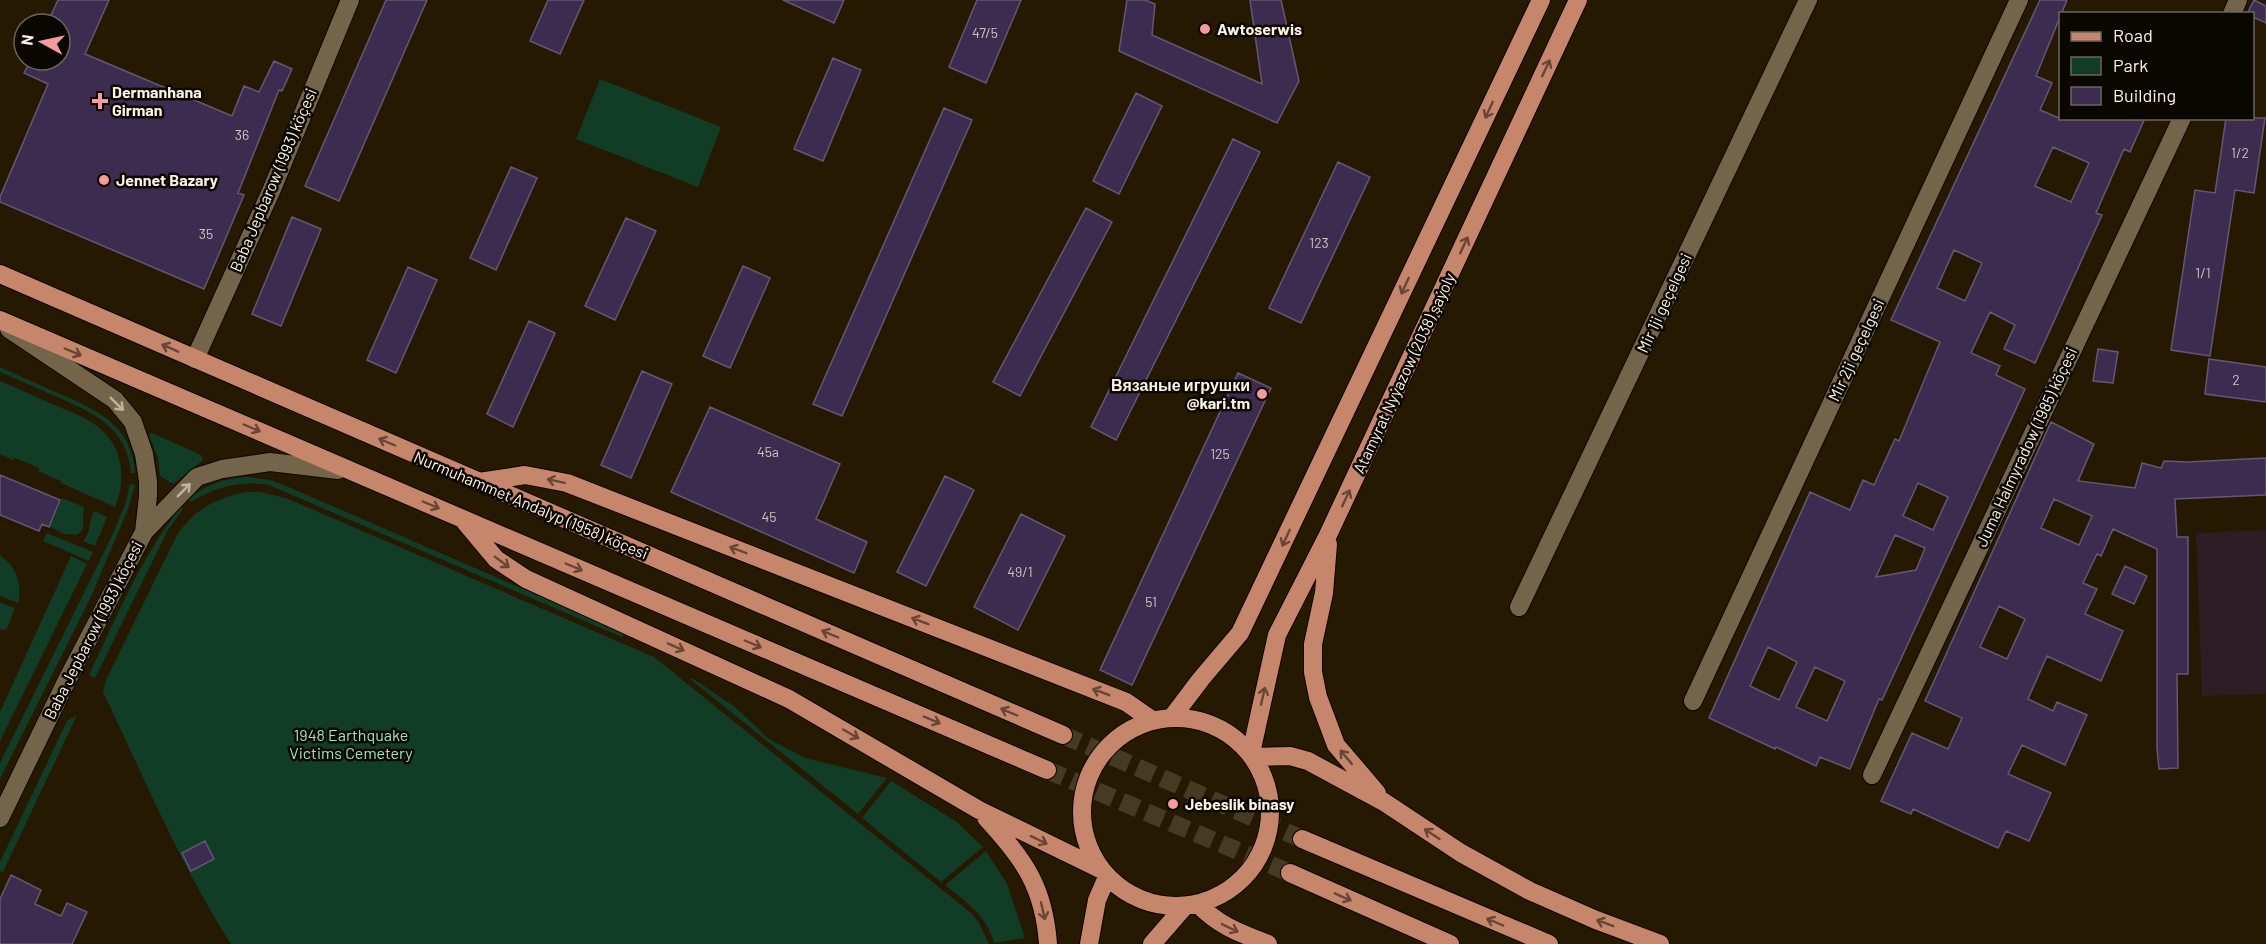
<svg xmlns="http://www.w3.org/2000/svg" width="2266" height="944" font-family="Barlow,sans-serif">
	<rect width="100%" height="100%" fill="#261902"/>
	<path fill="#2e1d25" d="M 2266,530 L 2266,694 L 2202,696 L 2196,533 Z"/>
	<path fill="#113d27" d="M 600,79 L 721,127 L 698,187 L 576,139 Z
		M 0,367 C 20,376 40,385 60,394 C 98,410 132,426 135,473 L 131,473 C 127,426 93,413 55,396 C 37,388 18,380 0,372 Z
		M 0,381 C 17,388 34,396 52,404 C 66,410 81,415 94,424 C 123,443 127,478 115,507 L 61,483 L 61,481 L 38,471 L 39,468 L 15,458 L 13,460 L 0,454 Z
		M 152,433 L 201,455 L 203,460 L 173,484 L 160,476 L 158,458 L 149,435 Z
		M 247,477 L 270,480 L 291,488 L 624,633 L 622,637 L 269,485 C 241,480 215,487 191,502 L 188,499 C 206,485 224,478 247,477 Z
		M 130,484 L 135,485 L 128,509 L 90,599 L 0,779 L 0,763 L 110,540 L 125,505 Z
		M 246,492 L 260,492 L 286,498 L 654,657 L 971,913 L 978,921 L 989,944 L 231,944 C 181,867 143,775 103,692 L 106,680 L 177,535 C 195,509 216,498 246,492 Z
		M 62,498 L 84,507 C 81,518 88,528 77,535 L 65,534 L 50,527 Z
		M 181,507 L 183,509 L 168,530 L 95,678 L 89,675 C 116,619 141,556 181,507 Z
		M 94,511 L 107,517 L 95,546 L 83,541 C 92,532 88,521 94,511 Z
		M 47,533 L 93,552 L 89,561 L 43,541 Z
		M 0,555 C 16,567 23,583 18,603 L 0,596 Z
		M 71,556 L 87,564 L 0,741 L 0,712 Z
		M 0,602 L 15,608 L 7,628 L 4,630 L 0,629 Z
		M 692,678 L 735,707 L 769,739 L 805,758 L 887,778 L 858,814 L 691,680 Z
		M 77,715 L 3,872 L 0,871 L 0,862 L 67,721 Z
		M 891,781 L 957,822 L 983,847 L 941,882 L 862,818 Z
		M 986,851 L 1007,884 L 1025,938 L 994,943 C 987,916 966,902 945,885 Z"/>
	<path fill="#3c2c50" stroke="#635873" stroke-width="1.5" fill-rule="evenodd" d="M 58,0 L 109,0 L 85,54 L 232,116 L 244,86 L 259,92 L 274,61 L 292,69 L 282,91 L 279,90 L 238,193 L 244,195 L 204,289 L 0,202 L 0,197 L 48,84 L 24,73 L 31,60 L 60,60 L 60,24 L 47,24 Z
		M 386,0 L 427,0 L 339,201 L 305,186 Z
		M 548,0 L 584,0 L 560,54 L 530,41 Z
		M 783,0 L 844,0 L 834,23 Z
		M 977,0 L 1021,0 L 986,83 L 949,67 Z
		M 1127,0 L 1145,0 L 1155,4 L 1152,35 L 1262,84 L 1250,0 L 1281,0 L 1299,81 L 1277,123 L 1119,51 Z
		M 2040,0 L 2067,0 L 2036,76 L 2052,83 L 2040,110 L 2059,118 L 2145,118 L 2130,152 L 2124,149 L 2096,213 L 2102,215 L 2035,363 L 2004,349 L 2015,325 L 1990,312 L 1971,353 L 2000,366 L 1996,375 L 2025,389 L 1882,700 L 1879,699 L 1850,769 L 1820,757 L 1816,766 L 1776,747 L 1775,749 L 1709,718 L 1810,492 L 1850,510 L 1863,480 L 1874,485 L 1895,439 L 1899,441 L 1940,342 L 1891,320 ZM 2053,147 L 2089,163 L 2071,202 L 2035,186 ZM 1954,250 L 1982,263 L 1965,301 L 1937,288 ZM 1918,483 L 1948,497 L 1933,530 L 1903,516 ZM 1895,535 L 1925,548 L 1916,570 L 1876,577 ZM 1768,647 L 1797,662 L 1779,700 L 1750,686 ZM 1815,667 L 1845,681 L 1827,721 L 1796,707 Z
		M 2254,0 L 2266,6 L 2266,23 L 2253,17 L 2253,14 L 2247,14 Z
		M 833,58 L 861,70 L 823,161 L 794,149 Z
		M 1136,93 L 1162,106 L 1119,194 L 1093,181 Z
		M 944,108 L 972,120 L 842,416 L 813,404 Z
		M 2226,118 L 2265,118 L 2254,193 L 2235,190 L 2210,356 L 2171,350 L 2195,190 L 2215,193 Z
		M 1233,139 L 1260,152 L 1116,440 L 1091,427 Z
		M 1338,162 L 1370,177 L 1301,323 L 1269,308 Z
		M 511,167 L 537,178 L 496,270 L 470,258 Z
		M 1086,208 L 1112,222 L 1020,396 L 993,382 Z
		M 292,217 L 321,229 L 281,326 L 252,314 Z
		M 626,218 L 656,231 L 615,320 L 585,306 Z
		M 743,266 L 770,278 L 730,368 L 703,356 Z
		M 408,267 L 437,280 L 396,373 L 367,360 Z
		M 529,321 L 555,333 L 513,427 L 487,414 Z
		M 2098,349 L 2118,352 L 2113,383 L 2093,381 Z
		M 2209,359 L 2266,367 L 2266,402 L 2205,394 Z
		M 642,371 L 672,384 L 631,478 L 601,465 Z
		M 1238,373 L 1271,388 L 1132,685 L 1100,670 Z
		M 710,407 L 840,464 L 816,519 L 867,542 L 854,573 L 671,492 Z
		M 2051,422 L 2094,444 L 2078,481 L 2135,488 L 2142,463 L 2161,468 L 2164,461 L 2188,462 L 2266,458 L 2266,495 L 2175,499 L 2177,537 L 2188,537 L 2188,674 L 2177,674 L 2178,768 L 2159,769 L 2157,748 L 2157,549 L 2113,529 L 2101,556 L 2097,554 L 2083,583 L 2097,589 L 2085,614 L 2123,631 L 2101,681 L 2047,656 L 2028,699 L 2053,711 L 2057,702 L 2087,715 L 2065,765 L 2022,745 L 2008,774 L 2051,793 L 2029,841 L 2006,831 L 1998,848 L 1913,809 L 1911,814 L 1881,801 L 1912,733 L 1948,749 L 1962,718 L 1925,701 ZM 2054,499 L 2092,516 L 2079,545 L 2041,528 ZM 1999,606 L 2025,619 L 2007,659 L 1980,647 Z
		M 0,475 L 60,500 L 49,527 L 42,524 L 39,531 L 0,515 Z
		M 945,476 L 974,490 L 926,586 L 897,572 Z
		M 1021,514 L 1065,536 L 1018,630 L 974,607 Z
		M 2125,566 L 2147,576 L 2134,604 L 2112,594 Z
		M 205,841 L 214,859 L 191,871 L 182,853 Z
		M 11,875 L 41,890 L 35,904 L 61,916 L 67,903 L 87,912 L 72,944 L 0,944 L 0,899 Z"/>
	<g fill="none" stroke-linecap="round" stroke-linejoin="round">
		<path stroke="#463a24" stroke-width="18" stroke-dasharray="18 9" stroke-linecap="butt" d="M 1063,735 L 1302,839
			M 1047,770 L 1290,873"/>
		<g stroke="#0f0400" stroke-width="20">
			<path id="minor" d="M 2232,14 L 2238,0
				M 195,359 L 272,189 L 350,0
				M 144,532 L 197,477 L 222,469 L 270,462 L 338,470
				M 1519,607 L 1808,0
				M 1693,701 L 2019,0
				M 1872,775 L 2182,118
				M 0,818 L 66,682 L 144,532 L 148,496 L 148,481 L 144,454 L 133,422 L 115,400 L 9,329"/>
		</g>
		<g stroke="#0f0400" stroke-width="20">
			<path id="major" d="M 0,274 L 1063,735
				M 0,320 L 1047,770
				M 479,482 L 525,475 L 567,483 L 1126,702 L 1152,720
				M 465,522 L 496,559 L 526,579 L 789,699 L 979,810 L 1102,870
				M 1328,544 L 1324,593 L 1313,644 L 1313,672 L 1318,697 L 1336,745 L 1377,793
				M 1173,716 L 1201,679 L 1240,633 L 1541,0
				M1082 812a94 94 0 1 1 188 0a94 94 0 1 1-188 0Z
				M 1251,753 L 1277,635 L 1328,535 L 1578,0
				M 1253,757 L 1290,756 L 1308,761 L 1384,802 L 1461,853 L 1530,891 L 1596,920 L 1660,944
				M 986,818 C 1024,859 1044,887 1048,944
				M 1302,839 L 1549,944
				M 1290,873 L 1450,944
				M 1198,904 C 1219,926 1240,933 1268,944
				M 1089,944 L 1097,900 L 1107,877
				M 1152,944 L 1185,906"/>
		</g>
		<use href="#minor" stroke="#74644a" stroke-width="18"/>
		<use href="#major" stroke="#c6866b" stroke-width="18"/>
	</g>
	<defs><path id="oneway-shaft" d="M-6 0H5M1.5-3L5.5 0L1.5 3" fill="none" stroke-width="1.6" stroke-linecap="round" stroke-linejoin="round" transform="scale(1.5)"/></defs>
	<g stroke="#684636">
		<use href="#oneway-shaft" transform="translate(1546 68) rotate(-65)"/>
		<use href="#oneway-shaft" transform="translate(1489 110) rotate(115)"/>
		<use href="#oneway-shaft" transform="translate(1464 245) rotate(-65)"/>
		<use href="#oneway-shaft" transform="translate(1405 286) rotate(115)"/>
		<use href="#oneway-shaft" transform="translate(170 348) rotate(-156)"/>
		<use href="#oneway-shaft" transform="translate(73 352) rotate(23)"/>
		<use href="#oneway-shaft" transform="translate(252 428) rotate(23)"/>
		<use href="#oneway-shaft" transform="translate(387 442) rotate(-157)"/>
		<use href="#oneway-shaft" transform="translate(556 481) rotate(-168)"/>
		<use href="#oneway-shaft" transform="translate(1346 498) rotate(-65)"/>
		<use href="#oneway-shaft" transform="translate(431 505) rotate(23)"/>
		<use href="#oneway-shaft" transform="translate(1286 538) rotate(115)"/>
		<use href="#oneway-shaft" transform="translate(738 550) rotate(-159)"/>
		<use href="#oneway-shaft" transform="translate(502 562) rotate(37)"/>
		<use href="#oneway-shaft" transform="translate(574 567) rotate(23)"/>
		<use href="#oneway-shaft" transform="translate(920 621) rotate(-159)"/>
		<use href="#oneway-shaft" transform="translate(830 634) rotate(-157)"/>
		<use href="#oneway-shaft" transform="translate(753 644) rotate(23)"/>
		<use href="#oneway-shaft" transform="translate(676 647) rotate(24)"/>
		<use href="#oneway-shaft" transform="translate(1101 692) rotate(-159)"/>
		<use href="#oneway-shaft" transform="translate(1263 696) rotate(-77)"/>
		<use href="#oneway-shaft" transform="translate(1009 712) rotate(-157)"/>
		<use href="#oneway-shaft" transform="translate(932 720) rotate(23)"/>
		<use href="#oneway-shaft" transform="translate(851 734) rotate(30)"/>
		<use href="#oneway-shaft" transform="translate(1346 757) rotate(-130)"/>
		<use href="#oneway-shaft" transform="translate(1432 834) rotate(-147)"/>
		<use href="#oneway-shaft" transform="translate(1039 840) rotate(26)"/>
		<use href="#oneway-shaft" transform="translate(1343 897) rotate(24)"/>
		<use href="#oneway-shaft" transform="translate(1043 911) rotate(77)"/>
		<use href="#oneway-shaft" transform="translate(1495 922) rotate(-157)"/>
		<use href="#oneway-shaft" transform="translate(1605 923) rotate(-159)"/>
		<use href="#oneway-shaft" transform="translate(1230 928) rotate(26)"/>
	</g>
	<g stroke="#bfb39f">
		<use href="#oneway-shaft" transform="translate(117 404) rotate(45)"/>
		<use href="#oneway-shaft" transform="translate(184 490) rotate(-45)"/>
	</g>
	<g fill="#f59b9b" stroke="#0a0601" stroke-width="2">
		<circle cx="1205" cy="29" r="6"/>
		<path d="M97 92h6v6h6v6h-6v6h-6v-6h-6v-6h6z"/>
		<circle cx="104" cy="180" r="6"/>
		<circle cx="1262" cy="394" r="6"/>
		<circle cx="1173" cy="804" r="6"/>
	</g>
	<g text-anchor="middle" stroke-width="5" stroke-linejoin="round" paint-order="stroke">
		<g font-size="14" fill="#cdc2c0">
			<text x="985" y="38">47/5</text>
			<text x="242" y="140">36</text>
			<text x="2240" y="158">1/2</text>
			<text x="206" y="239">35</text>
			<text x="1319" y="248">123</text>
			<text x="2203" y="278">1/1</text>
			<text x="2236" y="385">2</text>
			<text x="768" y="457">45a</text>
			<text x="1220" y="459">125</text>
			<text x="769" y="522">45</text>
			<text x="1020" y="577">49/1</text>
			<text x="1151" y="607">51</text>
		</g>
		<g font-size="16" font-weight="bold" fill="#fdf4e5" stroke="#0a0601" text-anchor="start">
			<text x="1217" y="35">Awtoserwis</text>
			<text x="112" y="98">Dermanhana<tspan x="112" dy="18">Girman</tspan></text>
			<text x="116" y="186">Jennet Bazary</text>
			<text x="1250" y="391" text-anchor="end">Вязаные игрушки<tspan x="1250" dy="18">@kari.tm</tspan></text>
			<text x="1185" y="810">Jebeslik binasy</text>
		</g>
		<g font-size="16" fill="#fdf4e5" stroke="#0a0601">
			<text transform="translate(273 180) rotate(-67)" y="6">Baba Jepbarow (1993) köçesi</text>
			<text transform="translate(1664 303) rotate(-65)" y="6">Mir 1ji geçelgesi</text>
			<text transform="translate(1856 350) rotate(-65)" y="6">Mir 2ji geçelgesi</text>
			<text transform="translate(1404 373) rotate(-65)" y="6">Atamyrat Nyýazow (2038) şaýoly</text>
			<text transform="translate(2026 447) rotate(-65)" y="6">Juma Halmyradow (1985) köçesi</text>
			<text transform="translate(531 505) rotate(23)" y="6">Nurmuhammet Andalyp (1958) köçesi</text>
			<text transform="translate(93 630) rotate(-63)" y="6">Baba Jepbarow (1993) köçesi</text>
		</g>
		<g font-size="16" fill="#9ce6ba" stroke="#0a0601">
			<text x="351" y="741">1948 Earthquake<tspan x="351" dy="18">Victims Cemetery</tspan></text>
		</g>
	</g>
	<rect x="2059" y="12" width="195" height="108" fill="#0a0601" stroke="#6b655c" stroke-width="1.5"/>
	<rect x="2071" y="32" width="30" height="9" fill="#c6866b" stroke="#6b655c" stroke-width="1.5"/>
	<text x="2113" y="42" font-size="18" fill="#fdf4e5">Road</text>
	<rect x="2071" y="57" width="30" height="18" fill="#113d27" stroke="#6b655c" stroke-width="1.5"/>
	<text x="2113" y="72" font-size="18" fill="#fdf4e5">Park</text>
	<rect x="2071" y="87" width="30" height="18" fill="#3c2c50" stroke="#6b655c" stroke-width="1.5"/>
	<text x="2113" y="102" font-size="18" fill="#fdf4e5">Building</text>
	<g transform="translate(42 42) rotate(278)"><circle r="28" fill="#0a0601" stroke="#6b655c" stroke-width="1.5"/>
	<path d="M0-4.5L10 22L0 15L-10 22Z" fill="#f59b9b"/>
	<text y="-9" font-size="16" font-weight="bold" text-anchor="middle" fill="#fdf4e5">N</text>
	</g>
</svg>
